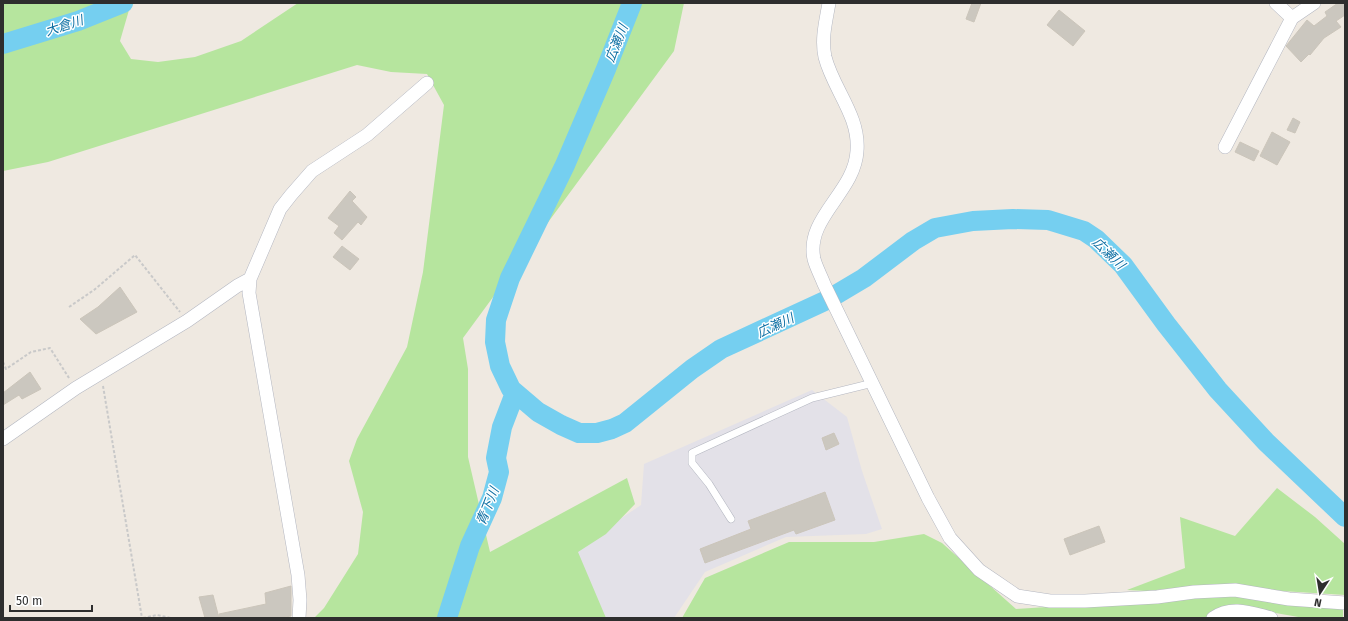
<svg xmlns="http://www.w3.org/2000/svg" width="1348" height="621" font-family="'Fira Sans','Noto Sans JP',sans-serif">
	<rect width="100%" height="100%" fill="#efe9e1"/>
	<path fill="#e3e1e8" d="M 812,390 L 847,417 L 862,471 L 882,529 L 866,534 L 786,537 L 705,572 L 674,618 L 472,618 L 641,505 L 644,464 Z"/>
	<path fill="#b6e59e" d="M 3,3 L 134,3 L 129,10 L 120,41 L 131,59 L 158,62 L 195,57 L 241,41 L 298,3 L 684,3 L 674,51 L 463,338 L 468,369 L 468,457 L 490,552 L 627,478 L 635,504 L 606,534 L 578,552 L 606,618 L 314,618 L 324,608 L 358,554 L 363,512 L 349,461 L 357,439 L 407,347 L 423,272 L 444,105 L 427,74 L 391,72 L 357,65 L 48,162 L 3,171 Z
		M 1277,488 L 1315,517 L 1345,544 L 1345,595 L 1282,591 L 1239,585 L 1199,586 L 1146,591 L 1127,590 L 1185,568 L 1180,517 L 1235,536 Z
		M 924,534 L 942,543 L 1016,609 L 1232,595 L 1343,608 L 1343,618 L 1304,618 L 1253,609 L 1209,618 L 682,618 L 705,578 L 789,542 L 874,542 Z"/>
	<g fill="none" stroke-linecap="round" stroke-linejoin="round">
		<path stroke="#75cff0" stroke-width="20" d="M 632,3 L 606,69 L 565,165 L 510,278 L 496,320 L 495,342 L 500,366 L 511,389 L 538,412 L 561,425 L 579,433 L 597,433 L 612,429 L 625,423 L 692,369 L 721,349 L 827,300 L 864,278 L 913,241 L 935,228 L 973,221 L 1013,219 L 1048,220 L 1084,231 L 1096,239 L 1123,265 L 1166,324 L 1218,390 L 1266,442 L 1345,517
			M 3,44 L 78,21 L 123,3
			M 447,618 L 470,546 L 492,498 L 499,472 L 496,458 L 502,427 L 515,393"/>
	</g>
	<path fill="#cbc7bf" stroke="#cbc5ba" d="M 972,3 L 981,3 L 974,22 L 966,19 Z
		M 1338,3 L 1345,3 L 1345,15 L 1336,21 L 1341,27 L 1324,38 L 1310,55 L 1309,54 L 1301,62 L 1286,46 L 1307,20 L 1314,26 L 1327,16 L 1325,12 Z
		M 1059,10 L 1085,31 L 1073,46 L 1047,25 Z
		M 1293,118 L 1300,122 L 1295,133 L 1287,130 Z
		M 1272,132 L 1290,142 L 1277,165 L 1260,156 Z
		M 1240,142 L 1259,151 L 1254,161 L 1235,152 Z
		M 350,191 L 356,197 L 352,201 L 367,217 L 361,225 L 358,222 L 342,240 L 334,233 L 339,226 L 328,218 Z
		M 342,246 L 359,259 L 350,270 L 333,257 Z
		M 120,287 L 137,312 L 96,334 L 80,319 L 98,307 Z
		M 30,372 L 41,389 L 22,399 L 19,395 L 3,405 L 3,393 Z
		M 834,433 L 839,444 L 826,450 L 822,438 Z
		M 825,492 L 835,520 L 796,534 L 794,530 L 705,563 L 700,549 L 751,529 L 748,521 Z
		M 1099,526 L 1105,542 L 1070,555 L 1064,539 Z
		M 291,586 L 291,616 L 279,618 L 220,618 L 219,614 L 266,604 L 265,593 Z
		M 213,595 L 219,618 L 205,618 L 199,597 Z"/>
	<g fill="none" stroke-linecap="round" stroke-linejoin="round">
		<g stroke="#b4b7c1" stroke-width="8">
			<path id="service" d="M 731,519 L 709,484 L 692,463 L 692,453 L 812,398 L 873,383"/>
		</g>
		<g stroke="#b4b7c1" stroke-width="14">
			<path id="minor" d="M 829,3 C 826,21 821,39 825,57 C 833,89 860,116 857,151 C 855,192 805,218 814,259 C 816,267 821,276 824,284 L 928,498 L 950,538 L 979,570 L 1017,596 L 1050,601 L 1085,601 L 1157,597 L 1194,592 L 1235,590 L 1289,599 L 1345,603
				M 1276,3 L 1292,18
				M 1225,147 L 1292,18 L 1314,3
				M 3,439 L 76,388 L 187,321 L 237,286 L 250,279
				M 299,618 L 300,600 L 298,575 L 249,293 L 250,279 L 280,209 L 291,195 L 312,171 L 367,135 L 427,83
				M 1213,618 C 1232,605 1251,613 1271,618"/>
		</g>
		<path stroke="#c9c9c9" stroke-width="2" stroke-dasharray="3 2" stroke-linecap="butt" d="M 69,307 L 94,290 L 135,255 L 180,312
			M 3,362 L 6,369 L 31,352 L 50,348 L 69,378
			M 103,386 L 142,618
			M 143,618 L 157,615 L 171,618"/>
		<use href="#service" stroke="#fff" stroke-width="7"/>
		<use href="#minor" stroke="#fff" stroke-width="13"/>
	</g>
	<g text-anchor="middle" stroke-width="3" stroke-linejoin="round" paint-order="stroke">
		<g font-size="13" font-style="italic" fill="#0d6fa3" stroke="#fff">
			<text transform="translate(64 25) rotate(-18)" y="5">大倉川</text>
			<text transform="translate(616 43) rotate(-68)" y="5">広瀬川</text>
			<text transform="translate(1109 253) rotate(44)" y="5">広瀬川</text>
			<text transform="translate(775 325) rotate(-25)" y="5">広瀬川</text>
			<text transform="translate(487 506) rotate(-68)" y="5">青下川</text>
		</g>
	</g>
	<rect width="1348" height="621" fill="none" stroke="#2e2e2e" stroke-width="8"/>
	<g transform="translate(1320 593) rotate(192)" stroke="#ffffff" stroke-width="3" paint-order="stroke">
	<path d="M0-3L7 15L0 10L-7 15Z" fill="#2e2e2e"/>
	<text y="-6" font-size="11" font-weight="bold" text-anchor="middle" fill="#2e2e2e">N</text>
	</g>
	<path d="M10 605v6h82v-6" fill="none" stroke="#2e2e2e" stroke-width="2"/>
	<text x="16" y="605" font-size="12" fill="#2e2e2e" stroke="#ffffff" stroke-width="3" paint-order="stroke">50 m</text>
</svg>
